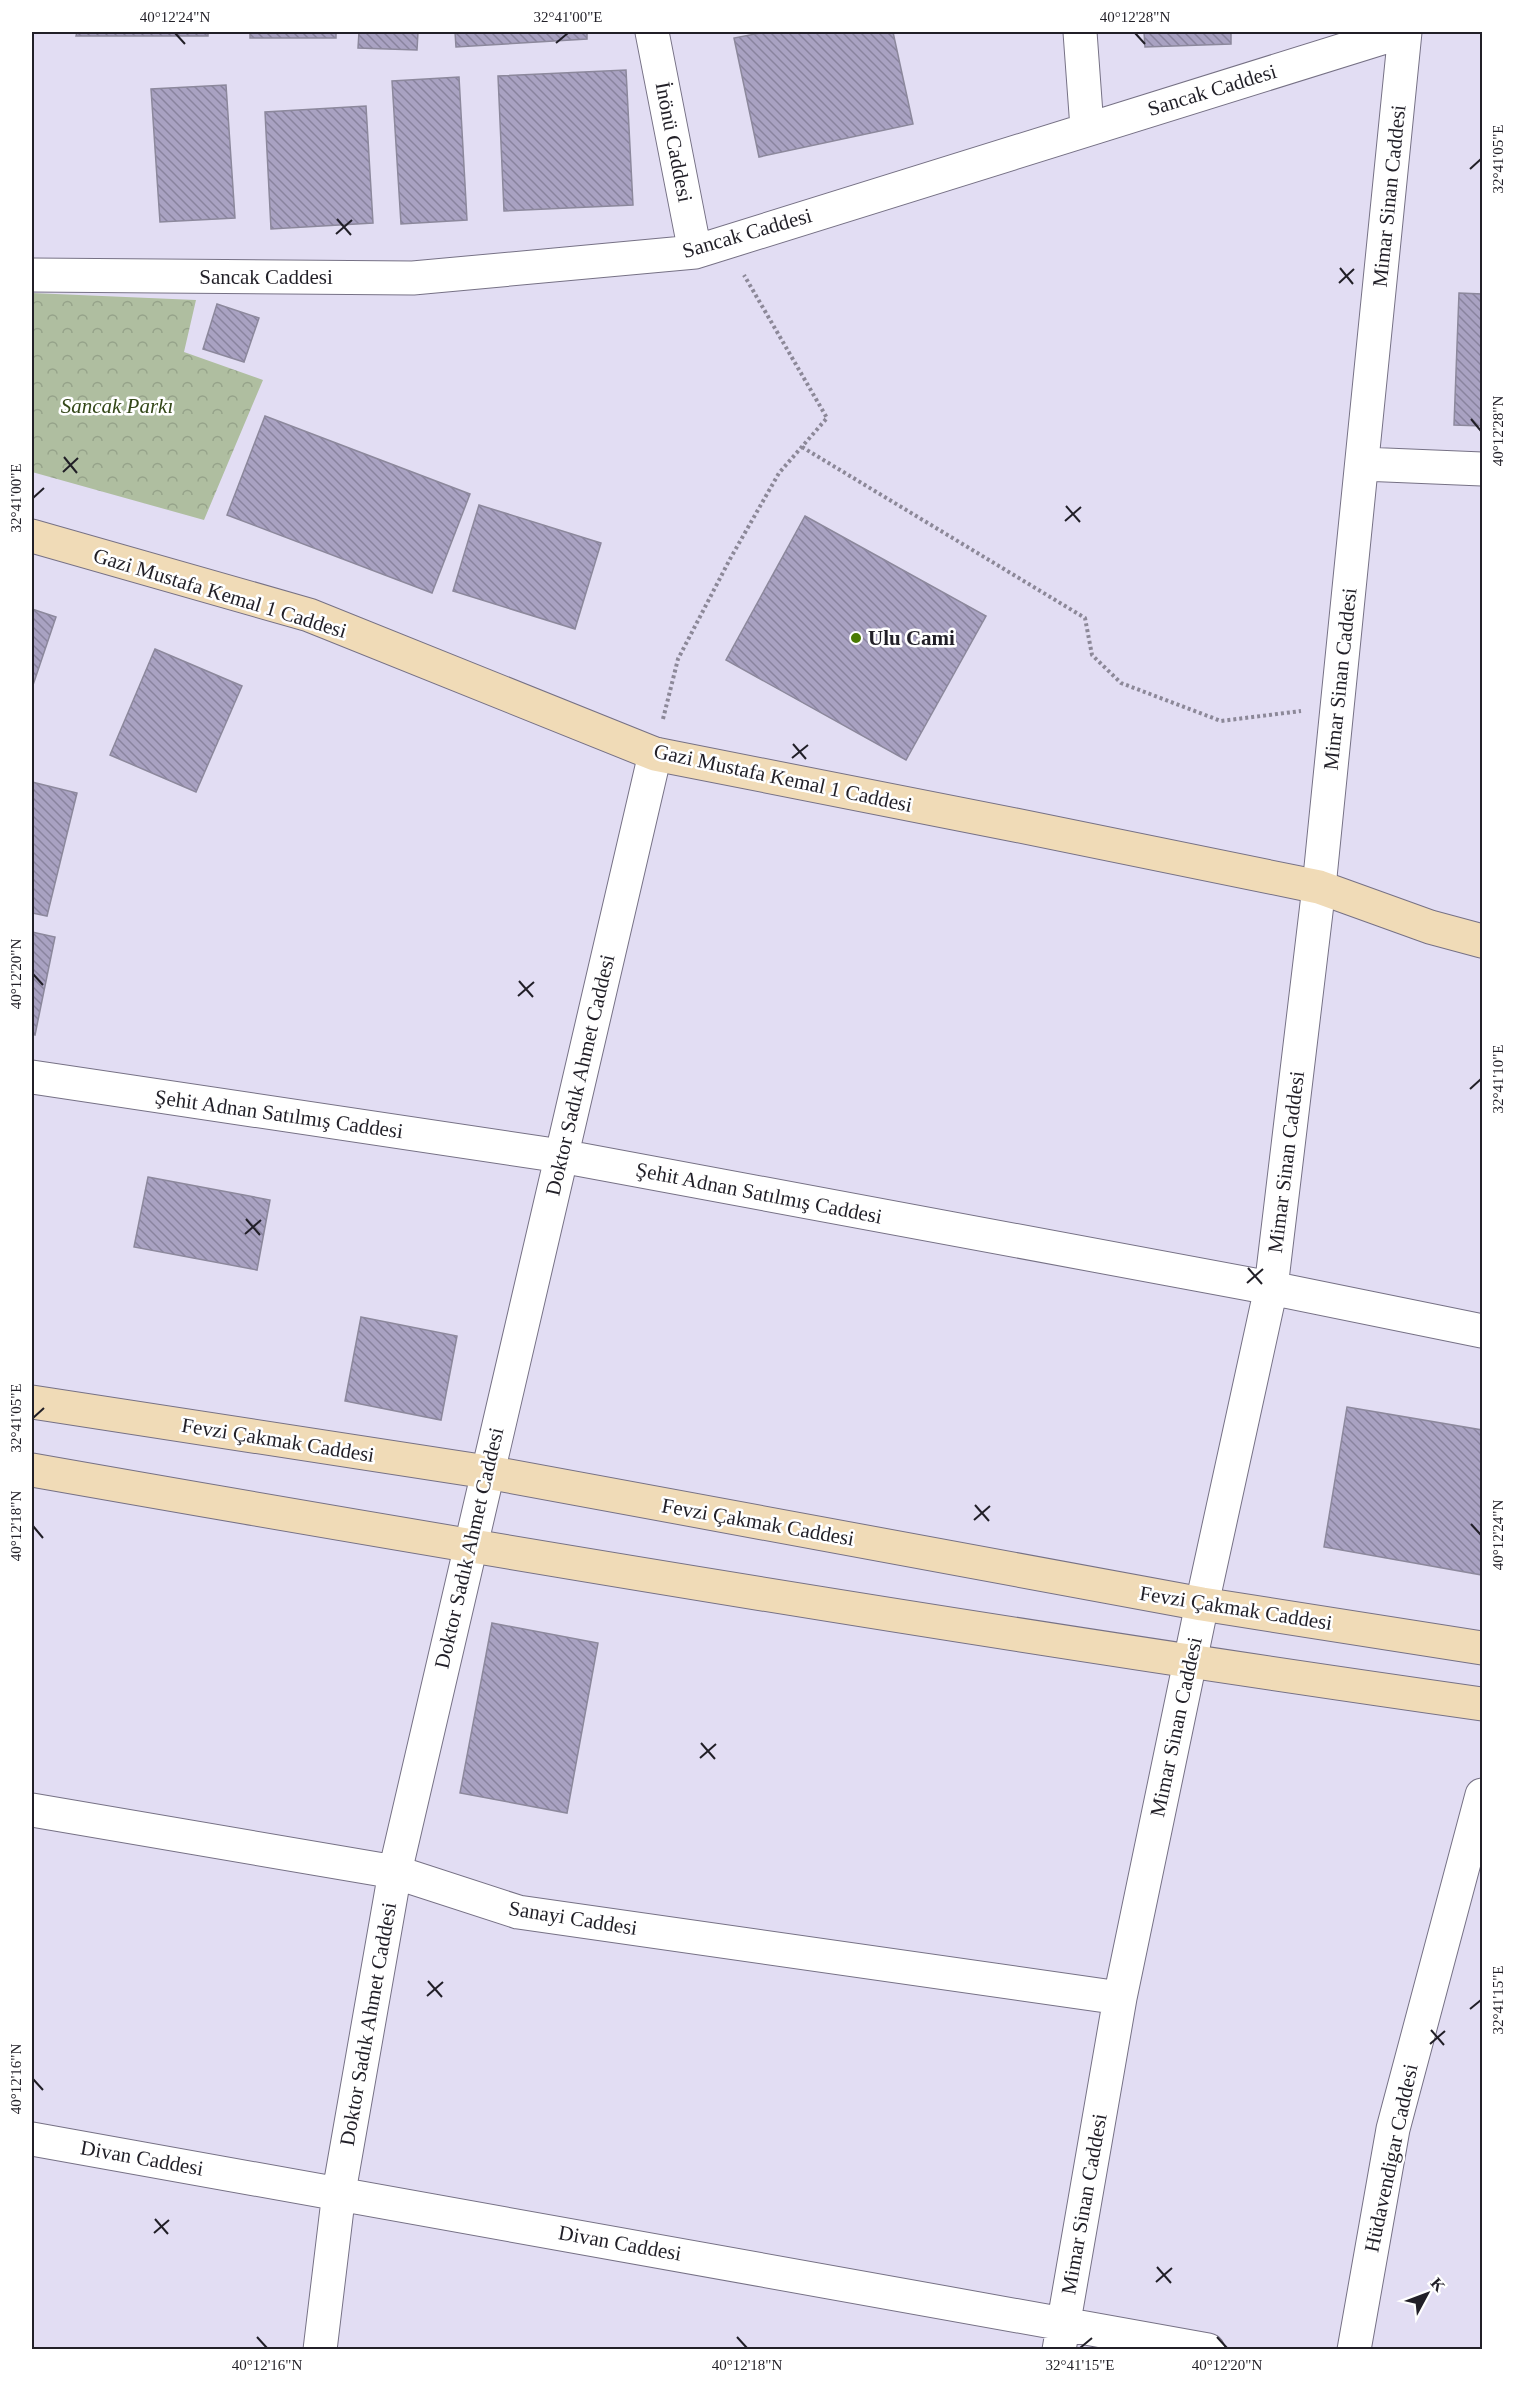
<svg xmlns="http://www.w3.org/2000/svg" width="1514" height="2381" font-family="Georgia,serif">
	<defs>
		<pattern id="park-crowns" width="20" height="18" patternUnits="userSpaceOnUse" patternTransform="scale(1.5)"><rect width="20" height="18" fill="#afbea0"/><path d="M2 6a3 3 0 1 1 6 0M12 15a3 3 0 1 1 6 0" fill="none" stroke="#96a38a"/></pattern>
		<pattern id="building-back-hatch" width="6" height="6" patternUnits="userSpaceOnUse" patternTransform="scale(1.5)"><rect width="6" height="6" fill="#a9a2c2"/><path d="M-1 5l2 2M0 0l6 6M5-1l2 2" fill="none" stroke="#89839e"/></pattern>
	</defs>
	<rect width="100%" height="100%" fill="#e2ddf3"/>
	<path fill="url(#park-crowns)" d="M 32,293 L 196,300 L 184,352 L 263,380 L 204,520 L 32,472 Z"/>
	<path fill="url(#building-back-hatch)" stroke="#8c889c" stroke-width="1.5" d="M 77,32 L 208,32 L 208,36 L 76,36 Z
		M 250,32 L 336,32 L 336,38 L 250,38 Z
		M 359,32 L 418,32 L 417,50 L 358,48 Z
		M 455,32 L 587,32 L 587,39 L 456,47 Z
		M 765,32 L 893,32 L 913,124 L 759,157 L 734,38 Z
		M 1144,32 L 1231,32 L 1231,44 L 1145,47 Z
		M 626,70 L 633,205 L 504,211 L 498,76 Z
		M 459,77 L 467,220 L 401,224 L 392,81 Z
		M 226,85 L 235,218 L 160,222 L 151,89 Z
		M 366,106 L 373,223 L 271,229 L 265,112 Z
		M 1459,293 L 1482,294 L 1482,426 L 1454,425 Z
		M 217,304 L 259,318 L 244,362 L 203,349 Z
		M 265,416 L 470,494 L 432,593 L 227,515 Z
		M 479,505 L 601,543 L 575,629 L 453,591 Z
		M 805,516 L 986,616 L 906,760 L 726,660 Z
		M 32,609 L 56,617 L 32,688 Z
		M 155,649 L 242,686 L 196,792 L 110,755 Z
		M 32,782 L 77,793 L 47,916 L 32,913 Z
		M 32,932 L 55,937 L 35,1035 L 32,1034 Z
		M 148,1177 L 270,1200 L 257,1270 L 134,1247 Z
		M 361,1317 L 457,1336 L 441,1420 L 345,1401 Z
		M 1347,1407 L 1482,1430 L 1482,1575 L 1324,1547 Z
		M 492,1623 L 598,1643 L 567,1813 L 460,1793 Z"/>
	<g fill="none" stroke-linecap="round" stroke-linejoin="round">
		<g stroke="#767185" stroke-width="35">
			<path id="street" d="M 652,32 L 695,252
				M 1080,32 L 1087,128
				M 32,275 L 413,278 L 695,252 L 1401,32
				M 1362,464 L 1482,469
				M 32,1077 L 561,1156 L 1271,1288 L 1482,1331
				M 32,1810 L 395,1872 L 518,1912 L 1120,1998
				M 32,2139 L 1208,2350
				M 320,2350 L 339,2192 L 395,1872 L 655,754
				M 1059,2350 L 1120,1998 L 1202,1604 L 1271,1288 L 1319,887 L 1405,32
				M 1354,2350 L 1393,2129 L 1482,1795"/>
		</g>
		<g stroke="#767185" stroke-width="35">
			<path id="secondary" d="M 32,536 L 309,615 L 655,754 L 1015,825 L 1319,887 L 1430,927 L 1482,941
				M 32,1402 L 487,1472 L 1202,1604 L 1482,1648
				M 32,1470 C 514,1555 997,1635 1482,1704"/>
		</g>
		<path stroke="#8c8898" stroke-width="4" stroke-dasharray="3 3" stroke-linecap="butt" d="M 802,447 L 1085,618 L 1092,655 L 1121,683 L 1221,721 L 1301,711
			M 663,719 L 678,659 L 730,559 L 779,473 L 827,418 L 744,275"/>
		<use href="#street" stroke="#fff" stroke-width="33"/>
		<use href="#secondary" stroke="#f0dbb7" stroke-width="33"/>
	</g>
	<path fill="none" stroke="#211f27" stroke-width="2" d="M 175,33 L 185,44M 1135,33 L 1145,44M 556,43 L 568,33M 1470,169 L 1481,159M 337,219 L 351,235M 336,234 L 352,220M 1340,268 L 1353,284M 1339,283 L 1354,269M 1471,419 L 1481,431M 64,457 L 77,473M 63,472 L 78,458M 33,498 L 44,488M 1066,506 L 1080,522M 1065,521 L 1081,507M 793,744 L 806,759M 792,758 L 808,745M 33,974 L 43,985M 519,981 L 533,997M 518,996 L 534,982M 1470,1089 L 1481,1079M 246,1219 L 260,1235M 245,1234 L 261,1220M 1248,1268 L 1262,1284M 1247,1283 L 1263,1269M 33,1418 L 44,1408M 975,1505 L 989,1521M 974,1520 L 990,1506M 1471,1524 L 1481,1535M 33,1526 L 43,1538M 701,1743 L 715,1759M 700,1758 L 716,1744M 428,1981 L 442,1997M 427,1996 L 443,1982M 1470,2009 L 1481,2000M 1431,2030 L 1444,2045M 1430,2044 L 1445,2031M 33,2079 L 43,2090M 155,2219 L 168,2234M 154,2233 L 169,2220M 1157,2267 L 1171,2283M 1156,2282 L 1172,2268M 257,2337 L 267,2348M 737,2337 L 747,2348M 1217,2337 L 1227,2348M 1080,2348 L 1092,2338"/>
	<circle fill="#497a02" stroke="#fff" stroke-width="2" cx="856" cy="638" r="6"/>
	<g text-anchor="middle" stroke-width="5" stroke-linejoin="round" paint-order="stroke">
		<g font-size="21" fill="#211f27" stroke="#fff">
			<text transform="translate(1212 90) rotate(-17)" y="7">Sancak Caddesi</text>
			<text transform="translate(674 142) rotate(79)" y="7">İnönü Caddesi</text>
			<text transform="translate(1389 196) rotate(-84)" y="7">Mimar Sinan Caddesi</text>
			<text transform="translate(747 233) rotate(-16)" y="7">Sancak Caddesi</text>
			<text x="266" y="284">Sancak Caddesi</text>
			<text transform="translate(220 593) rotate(17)" y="7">Gazi Mustafa Kemal 1 Caddesi</text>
			<text transform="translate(1340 679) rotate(-84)" y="7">Mimar Sinan Caddesi</text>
			<text transform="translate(783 778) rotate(12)" y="7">Gazi Mustafa Kemal 1 Caddesi</text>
			<text transform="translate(580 1075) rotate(-77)" y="7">Doktor Sadık Ahmet Caddesi</text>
			<text transform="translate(279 1114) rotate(8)" y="7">Şehit Adnan Satılmış Caddesi</text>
			<text transform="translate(1286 1162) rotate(-83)" y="7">Mimar Sinan Caddesi</text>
			<text transform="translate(759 1193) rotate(11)" y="7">Şehit Adnan Satılmış Caddesi</text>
			<text transform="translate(278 1440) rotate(9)" y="7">Fevzi Çakmak Caddesi</text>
			<text transform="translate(758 1522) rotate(10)" y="7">Fevzi Çakmak Caddesi</text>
			<text transform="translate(469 1548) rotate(-77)" y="7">Doktor Sadık Ahmet Caddesi</text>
			<text transform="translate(1236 1608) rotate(9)" y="7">Fevzi Çakmak Caddesi</text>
			<text transform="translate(1176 1727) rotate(-78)" y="7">Mimar Sinan Caddesi</text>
			<text transform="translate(573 1918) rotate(9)" y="7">Sanayi Caddesi</text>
			<text transform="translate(368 2024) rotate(-80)" y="7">Doktor Sadık Ahmet Caddesi</text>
			<text transform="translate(142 2158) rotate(10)" y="7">Divan Caddesi</text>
			<text transform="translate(1391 2158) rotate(-78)" y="7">Hüdavendigar Caddesi</text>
			<text transform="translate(1084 2204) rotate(-80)" y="7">Mimar Sinan Caddesi</text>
			<text transform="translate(620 2243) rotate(10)" y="7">Divan Caddesi</text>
		</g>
		<g font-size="21" font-style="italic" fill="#334718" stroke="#fff">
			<text x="117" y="413">Sancak Parkı</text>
		</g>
		<g font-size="21" font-weight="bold" fill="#211f27" stroke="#fff" text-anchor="start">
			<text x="868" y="645">Ulu Cami</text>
		</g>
	</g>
	<rect width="1514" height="2381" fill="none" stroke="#ffffff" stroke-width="66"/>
	<g transform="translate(1427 2294) rotate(49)" stroke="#ffffff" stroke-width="4.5" paint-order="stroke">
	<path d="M0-4.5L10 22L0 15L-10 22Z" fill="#211f27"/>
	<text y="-9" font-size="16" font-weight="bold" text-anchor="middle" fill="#211f27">K</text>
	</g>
	<rect x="33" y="33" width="1448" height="2315" fill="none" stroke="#211f27" stroke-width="2"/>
	<g font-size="15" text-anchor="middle" fill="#211f27">
		<text x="175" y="22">40°12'24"N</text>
		<text x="568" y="22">32°41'00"E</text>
		<text x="1135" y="22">40°12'28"N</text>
		<text transform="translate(1498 159) rotate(-90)" y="5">32°41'05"E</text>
		<text transform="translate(1498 431) rotate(-90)" y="5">40°12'28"N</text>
		<text transform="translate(16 498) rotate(-90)" y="5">32°41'00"E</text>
		<text transform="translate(16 974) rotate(-90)" y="5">40°12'20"N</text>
		<text transform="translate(1498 1079) rotate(-90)" y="5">32°41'10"E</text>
		<text transform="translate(16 1418) rotate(-90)" y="5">32°41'05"E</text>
		<text transform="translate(16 1526) rotate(-90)" y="5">40°12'18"N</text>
		<text transform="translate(1498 1535) rotate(-90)" y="5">40°12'24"N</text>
		<text transform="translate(1498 2000) rotate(-90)" y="5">32°41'15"E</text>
		<text transform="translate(16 2079) rotate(-90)" y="5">40°12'16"N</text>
		<text x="267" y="2370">40°12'16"N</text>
		<text x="747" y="2370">40°12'18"N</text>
		<text x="1080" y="2370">32°41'15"E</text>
		<text x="1227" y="2370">40°12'20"N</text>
	</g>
</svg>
